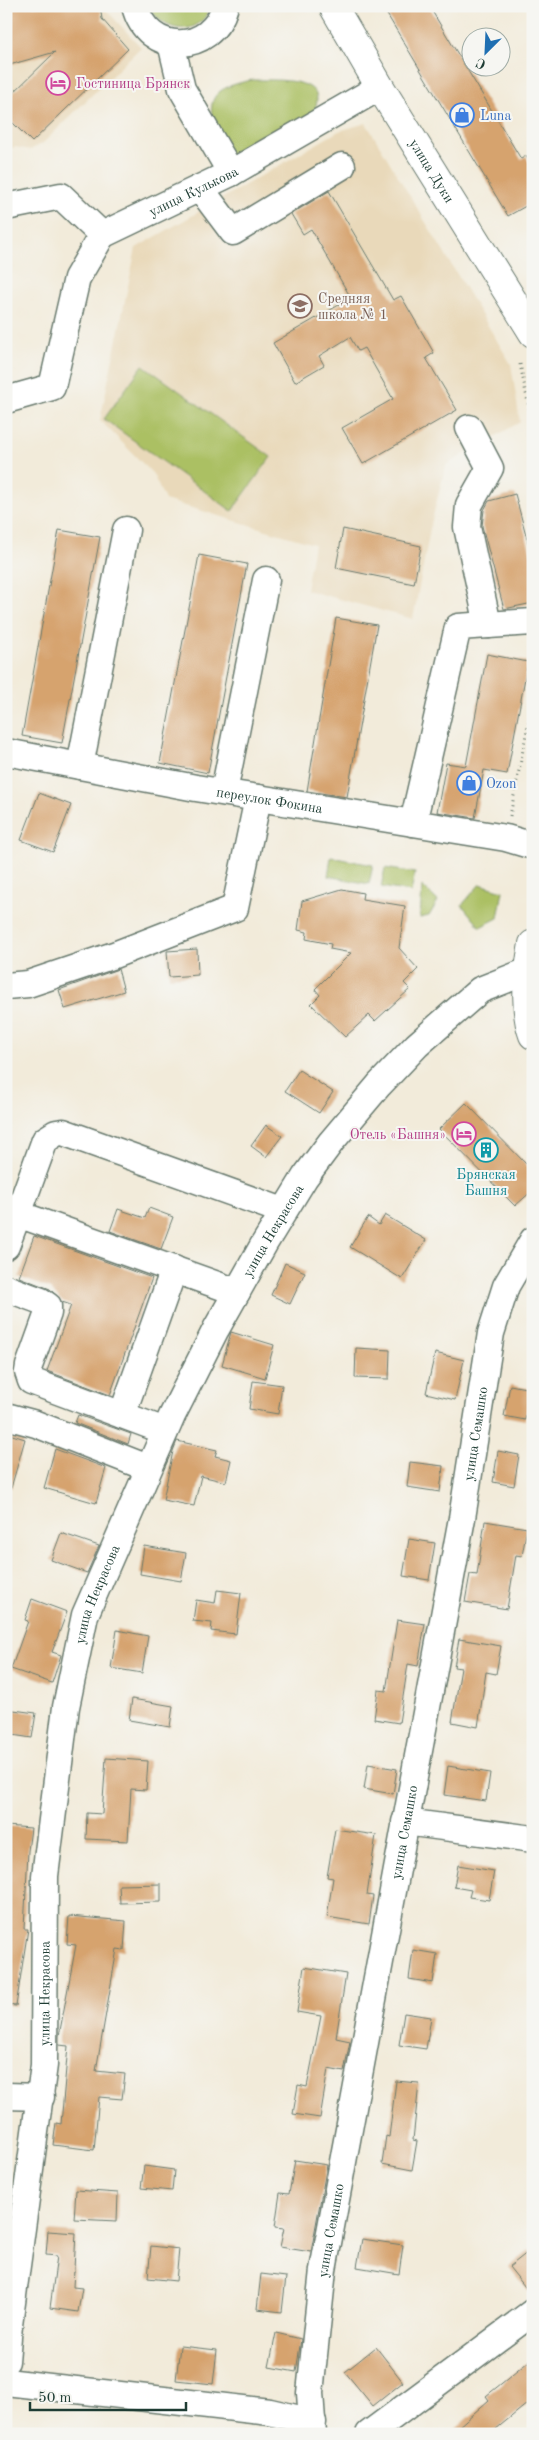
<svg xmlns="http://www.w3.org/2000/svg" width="539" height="2440" font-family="'Old Standard TT',serif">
	<rect width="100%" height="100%" fill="#f6f6f2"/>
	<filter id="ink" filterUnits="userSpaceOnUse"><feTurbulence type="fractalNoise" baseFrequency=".02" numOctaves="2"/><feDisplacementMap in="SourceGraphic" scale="10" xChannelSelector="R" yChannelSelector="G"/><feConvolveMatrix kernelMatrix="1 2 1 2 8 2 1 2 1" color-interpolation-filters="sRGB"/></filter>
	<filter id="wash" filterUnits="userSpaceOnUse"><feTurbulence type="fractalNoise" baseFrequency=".0096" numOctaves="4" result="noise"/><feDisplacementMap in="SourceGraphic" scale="20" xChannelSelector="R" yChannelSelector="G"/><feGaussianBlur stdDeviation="1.12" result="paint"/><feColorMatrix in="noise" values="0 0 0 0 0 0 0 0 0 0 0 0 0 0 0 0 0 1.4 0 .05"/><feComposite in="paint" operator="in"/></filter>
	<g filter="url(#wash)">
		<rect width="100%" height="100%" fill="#f2ebda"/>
		<path fill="#e9d9ba" d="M6,6H109L107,11L141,47L42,144L30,150L16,147L6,149Z
			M366,123L511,364L520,422L446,465L431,524L413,619L306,590L314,544L165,500L153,474L100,420L136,248L339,131Z"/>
		<path fill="#abc064" stroke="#657e4c" d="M149,6H210C202,38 162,34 149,6Z
			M252,80C276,80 336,76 311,116C288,128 253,155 228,153C219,144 217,137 214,125C204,92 224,86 252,80Z
			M143,365L271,457L232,511L104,419Z
			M331,857L373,865L369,884L328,876Z
			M385,868L415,873L411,892L381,887Z
			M480,884L503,891L498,918L480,927L462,905Z
			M422,886L438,901L429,916L420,918Z"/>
		<g id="blocks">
			<path fill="#d6a36e" d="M6,6H100L102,19L128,49L32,142L6,116V100L55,52L6,66Z
				M382,6H429L521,159L526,156L533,169V202L508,216Z
				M329,191L393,300L401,296L434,353L426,358L457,410L363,464L342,428L393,399L364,348L358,351L350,337L319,356L324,365L295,382L273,343L351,298L311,229L303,234L291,214Z
				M515,494L533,561V603L504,609L482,526L484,510L489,501Z
				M343,529L421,546L414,584L336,568Z
				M59,530L100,537L62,743L22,736Z
				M199,555L247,564L208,773L160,763Z
				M336,618L377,625L347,797L307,791Z
				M487,654L528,662L507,774L484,770L475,818L437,812L446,763L466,766Z
				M39,793L71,805L53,852L21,840Z
				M342,889L363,893L362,899L405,906L399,948L418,969L404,983L410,989L375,1021L369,1015L345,1037L311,1004L320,995L315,989L351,953L330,949L331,944L306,939L307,932L298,930L302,901Z
				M197,949L198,975L169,977L167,951Z
				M118,969L124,991L65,1009L59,990Z
				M299,1070L333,1092L319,1113L285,1091Z
				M466,1103L533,1171V1190L515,1206L439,1129Z
				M266,1125L282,1136L266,1157L251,1146Z
				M149,1208L173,1217L161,1249L110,1231L118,1209L145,1218Z
				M385,1215L426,1240L402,1279L350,1247L368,1217L379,1225Z
				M34,1236L152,1278L110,1395L47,1371L71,1305L62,1302L50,1289L19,1277Z
				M285,1263L305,1272L290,1304L271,1295Z
				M231,1332L274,1345L265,1378L222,1365Z
				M356,1348L390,1350L389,1379L355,1378Z
				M435,1353L464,1360L455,1400L426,1393Z
				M253,1381L282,1385L278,1414L249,1409Z
				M510,1385L531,1389L525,1420L504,1416Z
				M78,1415L131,1434L128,1444L75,1423Z
				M6,1433L25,1439L11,1488L6,1487Z
				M177,1441L217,1450L215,1456L231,1460L226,1482L201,1476L194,1506L163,1500L173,1451Z
				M55,1449L106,1468L96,1503L44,1488Z
				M498,1451L519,1455L514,1486L493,1482Z
				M410,1462L443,1466L440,1492L407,1487Z
				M485,1521L527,1528L522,1556L516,1555L507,1609L465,1602L470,1574L477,1575Z
				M61,1533L99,1546L87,1573L51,1560Z
				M409,1539L435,1543L429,1580L403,1576Z
				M144,1546L186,1553L181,1581L140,1574Z
				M217,1590L241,1593L236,1634L211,1631L212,1623L193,1621L196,1600L215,1603Z
				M32,1599L67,1612L52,1652L61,1655L52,1683L11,1669L28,1621L25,1620Z
				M397,1620L425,1624L418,1666L408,1664L399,1723L374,1719L378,1690L386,1691Z
				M117,1630L148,1636L142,1673L111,1668Z
				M459,1639L501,1646L496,1674L486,1672L478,1727L452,1722L461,1668L454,1667Z
				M132,1699L173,1706L170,1727L129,1720Z
				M6,1709L36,1713L32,1738L6,1734Z
				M106,1758L148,1761L146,1790L131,1789L128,1841L86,1839L87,1813L102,1814Z
				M368,1764L397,1769L393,1794L364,1789Z
				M448,1766L490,1773L486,1801L444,1795Z
				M6,1826L31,1828L28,1851L24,1929H28L16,2006L6,2005Z
				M335,1829L376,1835L367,1895L373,1896L369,1924L327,1917L333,1878L327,1877Z
				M458,1865L494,1871L489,1900L469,1897L471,1890L454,1887Z
				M161,1884V1902L120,1903L119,1885Z
				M69,1916L126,1921L124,1950L117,1949L96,2071L125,2074L122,2099L99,2097L94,2150L53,2145L56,2123L61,2124L68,2046L59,2045V2036L76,1945L67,1944Z
				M413,1950L437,1954L433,1983L409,1979Z
				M304,1967L346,1974L336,2038L350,2041L344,2072L328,2069L320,2118L293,2114L298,2085L307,2087L321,2016L297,2012Z
				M404,2013L431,2017L426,2049L399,2045Z
				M396,2081L419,2083L413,2140L417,2141L412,2170L382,2164L386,2136L389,2137Z
				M295,2160L327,2165L311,2252L280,2247L284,2228L275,2227L280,2193L289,2194Z
				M144,2166L174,2170L172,2191L141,2188Z
				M76,2190L118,2193L117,2221L74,2219Z
				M48,2231L76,2233L73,2287L82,2288L78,2312L50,2308L57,2256L46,2255Z
				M362,2239L403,2245L399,2274L357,2267Z
				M151,2246L179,2249L176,2281L148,2278Z
				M533,2248V2297L509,2267Z
				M261,2274L286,2277L282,2312L257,2309Z
				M276,2333L301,2339L296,2372L269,2367Z
				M180,2346L217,2350L213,2384L176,2380Z
				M376,2347L403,2382L373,2406L345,2372Z
				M533,2358V2399L490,2434H450L489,2400L486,2396Z"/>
		</g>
	</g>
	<g filter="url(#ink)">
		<use href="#blocks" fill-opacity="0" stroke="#697a6e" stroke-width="1"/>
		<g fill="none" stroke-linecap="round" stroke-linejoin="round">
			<g stroke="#697a6e" stroke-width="29">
				<g id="minor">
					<path d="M135,6C147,56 212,55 225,6"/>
					<path d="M171,43L182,89L231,173"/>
					<path d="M200,188L233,232L342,166"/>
					<path id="s1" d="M6,207L61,196L102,235L231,173L380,87"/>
					<path d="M6,400L52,387L77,278L102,235"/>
					<path d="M469,428L490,468L469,505L467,527L488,625"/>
					<path id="s2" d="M6,752L196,788L506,838L533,846"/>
					<path d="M80,766L126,530"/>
					<path d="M224,792L266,580"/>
					<path d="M413,823L458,627L533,622"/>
					<path d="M6,986L28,984L114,955L235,908L258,798"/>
					<path d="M6,1209L18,1214L45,1140L56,1133L63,1132L283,1211"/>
					<path d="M6,1246L18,1214L237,1292"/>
					<path d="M6,1288L41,1301L48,1306V1313L29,1366L28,1372L31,1381L165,1431"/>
					<path d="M122,1415L174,1269"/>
					<path d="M6,1416L36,1424L148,1468"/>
					<path d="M405,1822L533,1839"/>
					<path d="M6,2096L41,2097"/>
					<path id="s3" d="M6,2361L9,2325L44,2065L45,1876L66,1707L85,1615L172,1416L216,1329L264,1244L305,1177L331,1142L379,1085L417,1045L480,990L528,971"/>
					<path d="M6,2382L270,2412L313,2422"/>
					<path id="s4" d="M313,2434L310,2393L323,2270L462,1518L491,1333L506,1286L533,1240"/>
					<path d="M369,2434L533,2312"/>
				</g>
			</g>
			<g stroke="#697a6e" stroke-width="30">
				<g id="major">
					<path id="s5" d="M333,6L380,87L533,333"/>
					<path d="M533,944C528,972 523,1008 533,1035"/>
				</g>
			</g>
			<path stroke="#697a6e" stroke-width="3" stroke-dasharray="1 4" stroke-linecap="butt" d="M520,364L533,427
				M510,816L533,699"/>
			<use href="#minor" stroke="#fff" stroke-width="26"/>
			<use href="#major" stroke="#fff" stroke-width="28"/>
		</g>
	</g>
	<defs>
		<g id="hotel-ring" transform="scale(1.25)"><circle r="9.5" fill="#f6f6f2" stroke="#d1479c" stroke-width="1.5"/><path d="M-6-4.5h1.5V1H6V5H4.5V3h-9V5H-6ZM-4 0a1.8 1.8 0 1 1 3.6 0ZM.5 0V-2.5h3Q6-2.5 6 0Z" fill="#d1479c"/></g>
		<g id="shop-ring" transform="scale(1.25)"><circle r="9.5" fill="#f6f6f2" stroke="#3f7fe0" stroke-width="1.5"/><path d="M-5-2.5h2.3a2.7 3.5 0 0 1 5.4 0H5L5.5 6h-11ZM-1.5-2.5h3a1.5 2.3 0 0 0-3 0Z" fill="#3f7fe0"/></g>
		<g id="school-ring" transform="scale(1.25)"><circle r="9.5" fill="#f6f6f2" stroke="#8d6e63" stroke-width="1.5"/><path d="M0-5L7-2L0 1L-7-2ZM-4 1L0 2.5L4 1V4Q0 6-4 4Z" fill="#8d6e63"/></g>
		<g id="building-ring" transform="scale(1.25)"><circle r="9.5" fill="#f6f6f2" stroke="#0f9aa8" stroke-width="1.5"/><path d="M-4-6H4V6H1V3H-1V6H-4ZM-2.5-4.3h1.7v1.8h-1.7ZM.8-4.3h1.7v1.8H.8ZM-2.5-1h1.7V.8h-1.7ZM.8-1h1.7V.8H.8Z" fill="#0f9aa8"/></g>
	</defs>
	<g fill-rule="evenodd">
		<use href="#hotel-ring" x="58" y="83"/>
		<use href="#shop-ring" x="462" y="115"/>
		<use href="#school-ring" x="300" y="306"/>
		<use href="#shop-ring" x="469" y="783"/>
		<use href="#hotel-ring" x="464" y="1134"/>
		<use href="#building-ring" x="486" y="1150"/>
	</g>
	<g text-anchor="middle" stroke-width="4" stroke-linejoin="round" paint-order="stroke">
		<g font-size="14" fill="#b23c85" stroke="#f6f6f2" text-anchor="start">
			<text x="76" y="88">Гостиница Брянск</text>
			<text x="446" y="1139" text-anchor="end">Отель «Башня»</text>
		</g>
		<g font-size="14" fill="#366cbe" stroke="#f6f6f2" text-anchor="start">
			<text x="480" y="120">Luna</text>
			<text x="486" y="788">Ozon</text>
		</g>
		<g font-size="14" fill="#1f3d34" stroke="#f6f6f2">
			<text dy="5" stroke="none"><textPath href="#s5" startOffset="192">улица Дуки</textPath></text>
			<text dy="5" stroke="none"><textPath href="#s1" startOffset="214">улица Кулькова</textPath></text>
			<text dy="5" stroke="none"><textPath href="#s2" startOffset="268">переулок Фокина</textPath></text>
			<text dy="5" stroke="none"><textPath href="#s3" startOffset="1180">улица Некрасова</textPath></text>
			<text dy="5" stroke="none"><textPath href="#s4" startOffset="1015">улица Семашко</textPath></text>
			<text dy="5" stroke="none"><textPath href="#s3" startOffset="775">улица Некрасова</textPath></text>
			<text dy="5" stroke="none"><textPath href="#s4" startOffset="610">улица Семашко</textPath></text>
			<text dy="5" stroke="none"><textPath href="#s3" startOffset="370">улица Некрасова</textPath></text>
			<text dy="5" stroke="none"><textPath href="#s4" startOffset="205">улица Семашко</textPath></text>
		</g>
		<g font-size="14" fill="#785e54" stroke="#f6f6f2" text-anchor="start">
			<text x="318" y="303">Средняя<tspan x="318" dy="16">школа № 1</tspan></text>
		</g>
		<g font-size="14" fill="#0d838f" stroke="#f6f6f2">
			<text x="486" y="1179">Брянская<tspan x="486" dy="16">Башня</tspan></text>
		</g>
	</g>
	<rect width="539" height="2440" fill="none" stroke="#f6f6f2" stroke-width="25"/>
	<g transform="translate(486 52) rotate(204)"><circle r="24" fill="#f6f6f2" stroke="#a0aca6"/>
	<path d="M0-4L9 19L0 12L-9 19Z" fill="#1f6fb2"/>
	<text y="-8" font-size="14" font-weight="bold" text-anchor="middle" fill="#1f3d34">С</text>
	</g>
	<path d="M30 2402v8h156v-8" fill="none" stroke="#1f3d34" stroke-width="2.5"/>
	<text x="38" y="2402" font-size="15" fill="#1f3d34" stroke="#f6f6f2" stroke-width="4" paint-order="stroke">50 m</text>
</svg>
